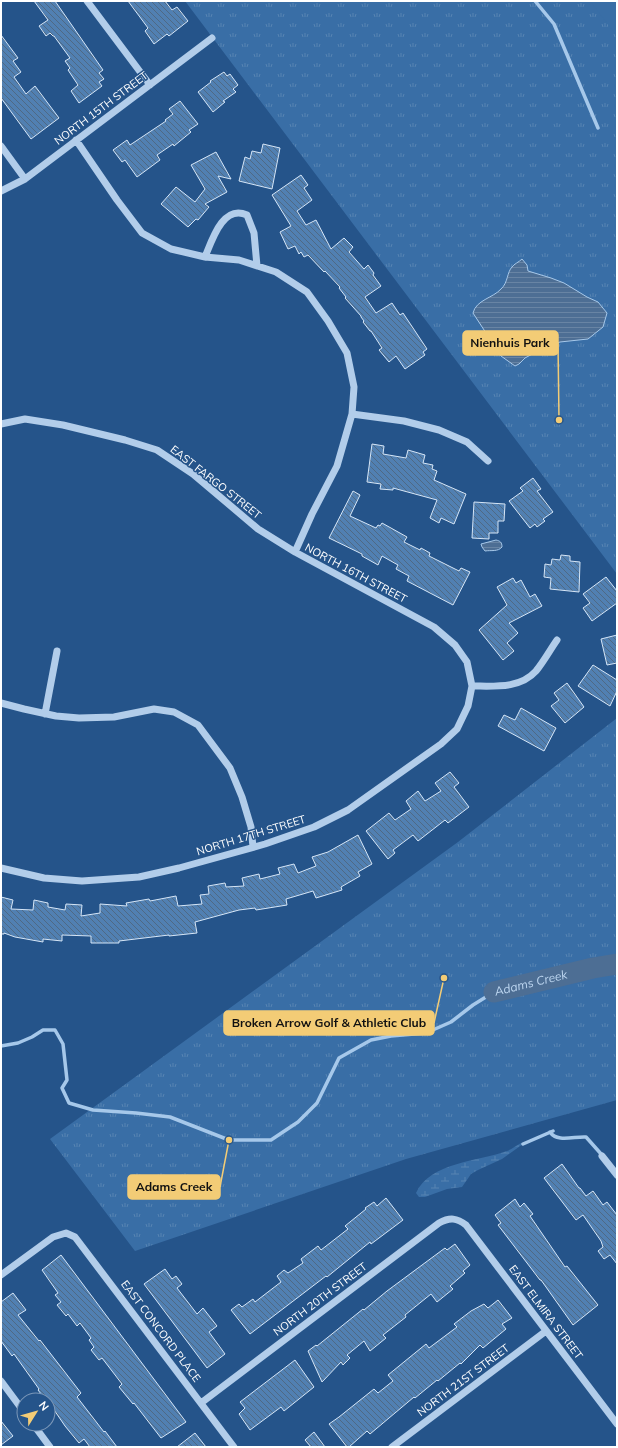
<svg xmlns="http://www.w3.org/2000/svg" width="618" height="1448" font-family="Mulish,sans-serif">
	<defs>
		<pattern id="grass-tufts" width="24" height="20" patternUnits="userSpaceOnUse"><rect width="24" height="20" fill="#396ea6"/><path d="M3 7l-1-3M5 7V3M7 7l1-3M15 17l-1-3M17 17v-4M19 17l1-3" fill="none" stroke="#5784b3"/></pattern>
		<pattern id="wetland-marsh" width="20" height="14" patternUnits="userSpaceOnUse"><rect width="20" height="14" fill="#396ea6"/><path d="M1 5h8M5 5V1M11 12h8M15 12V8" fill="none" stroke="#5784b3"/></pattern>
		<pattern id="water-rules" width="6" height="5" patternUnits="userSpaceOnUse"><rect width="6" height="5" fill="#4d6e94"/><path d="M0 2.5h6" fill="none" stroke="#6884a4"/></pattern>
		<pattern id="building-back-hatch" width="6" height="6" patternUnits="userSpaceOnUse"><rect width="6" height="6" fill="#5180b2"/><path d="M-1 5l2 2M0 0l6 6M5-1l2 2" fill="none" stroke="#4f6984"/></pattern>
	</defs>
	<rect width="100%" height="100%" fill="#25548a"/>
	<path fill="url(#grass-tufts)" d="M185,1H617V574Z
		M617,718V1100L406,1159L135,1251L50,1139L458,842Z"/>
	<path fill="url(#wetland-marsh)" d="M521,1143L523,1144L502,1159L478,1170L471,1174L462,1187L447,1189L425,1197H419L416,1193C430,1162 480,1161 507,1151C512,1149 516,1146 521,1143Z"/>
	<path fill="#396ea6" d="M590,1H617V36Z"/>
	<path fill="url(#water-rules)" stroke="#a6c8ea" d="M522,259L527,265L528,271L551,278L564,283L587,297L598,302L607,313L603,327L588,339L560,342L547,346L525,358L519,364L515,366L501,356L473,313C476,300 493,298 501,289C508,283 507,272 512,267C514,264 519,262 522,259Z
		M496,540C500,541 502,542 502,547C498,552 491,550 485,551L482,547L481,544Z"/>
	<g fill="none" stroke-linecap="round" stroke-linejoin="round">
		<path stroke="#a6c8ea" stroke-width="3.5" d="M535,1L554,24L598,128
			M1,1046L18,1043L32,1037L43,1030H55L63,1044L67,1080L62,1088L69,1103L93,1110L136,1113L170,1117L229,1140H271L298,1122L317,1103L339,1058L371,1040L391,1036L426,1033L451,1022L473,1005L494,992
			M550,1132C557,1143 575,1136 586,1137L602,1155
			M523,1144L553,1131"/>
		<path stroke="#4d6e94" stroke-width="21" id="s1" d="M494,992L593,968L617,964"/>
	</g>
	<path fill="url(#building-back-hatch)" stroke="#d6e6f7" d="M34,1H55L103,70L99,73L104,79L99,82L102,86L79,103L71,91L78,85L68,70L70,68L65,61L70,58L54,36H53L50,33L46,36L39,26L48,20Z
		M128,1H165L172,10L177,7L188,21L169,36L167,34L154,44L145,31L148,28Z
		M1,35L18,58L13,61L21,72L14,77L26,94L35,86L59,118L31,139L1,98Z
		M224,72L227,76L230,74L238,85L233,89L236,92L223,101L225,102L213,112L198,92L211,82L210,81Z
		M180,101L198,124L189,130L191,132L174,146L173,144L157,155L160,160L137,177L125,160L122,162L113,150L127,140L130,145L166,121L165,120L173,114L169,109Z
		M263,144L280,148L272,189L239,181L245,157L250,159L252,151L261,153Z
		M216,152L231,179L218,176L227,192L205,204L209,207L198,220L196,219L188,227L161,204L176,187L195,202L205,189L191,165Z
		M301,175L308,185L304,188L312,200L297,211L306,225L316,220L331,249L344,238L353,247L349,252L364,269L368,265L374,273L373,275L381,286L365,297L376,313L392,303L400,315L403,313L427,349L423,352L425,355L405,369L396,356L389,362L379,350L382,348L371,331H370L363,322L364,321L361,317V316L345,298L346,297L339,288L340,287L325,271L324,272L308,255L304,257L301,252L299,254L295,246L288,249L280,232L291,226L272,195Z
		M372,444L384,446L383,454L406,458L408,450L425,455L423,463L433,465L432,469L437,471L434,480L466,494L454,524L441,518L439,523L430,518L437,500L393,488V490L380,489L381,484L367,482Z
		M533,478L541,489L537,491L553,512L543,519L545,521L537,527L535,524L530,528L509,501L523,491L520,488Z
		M353,491L360,495L350,516L376,528L378,525L380,526L382,523L407,537L404,542L420,550L421,548L430,553L429,556L459,571L461,568L470,572L453,605L407,581L409,576L396,569L398,565L382,556L378,565L362,556V554L329,538Z
		M474,502L505,504L504,521H498V533H489V539L472,538Z
		M561,555L570,556V561L580,562L579,592L550,589L551,578L544,577L545,564L551,565L552,559L560,560Z
		M606,577L617,591V603L592,621L583,608L590,603L583,594Z
		M513,578L516,583L521,580L530,597L535,594L542,606L509,623L518,633L507,643L514,651L503,660L479,630L507,605L497,587Z
		M617,635V663L607,665L601,639Z
		M593,665L617,680V691L610,706L578,686Z
		M567,683L584,707L565,723L551,706L559,700L554,693Z
		M521,708L556,728L544,751L498,726L504,715L515,720Z
		M450,772L459,783L454,787L469,807L448,823L445,820L418,841L413,835L393,850L395,853L388,859L366,831L389,813L395,820L411,809L406,801L418,791L425,801L441,791L435,783Z
		M358,835L372,864L358,872L360,876L341,887L342,890L316,898L313,891L286,899L287,905L256,910L255,908L239,910L195,922L197,933L169,936V935L119,941V943H91V936L62,935V941L43,939V942L15,937L4,933V934H1V897L13,900L11,909L33,910L34,900L48,903V907L65,910L66,904L82,905L81,916L100,913V904L127,906L126,903L149,899L150,901L176,896L178,906L202,904L200,895L209,894L208,886L225,883L226,887L244,886L242,878L259,874L260,879L280,874L278,868L294,864L298,873L316,866L312,857L328,852Z
		M562,1164L579,1188H580L586,1196L593,1191L603,1205L607,1202L617,1215V1264L610,1255L604,1259L598,1251L603,1247L601,1241L583,1215L576,1220L544,1178Z
		M386,1198L403,1220L371,1244L370,1242L327,1277L326,1276L250,1334L231,1310L239,1304L242,1307L253,1299L255,1302L281,1282L277,1276L284,1270L288,1273L303,1263L301,1259L318,1246L321,1250L348,1229L345,1226L366,1209L365,1208L374,1202L377,1206Z
		M515,1199L520,1207L524,1203L533,1214L530,1216L565,1267L567,1266L598,1305L573,1325L541,1280H540L498,1225L501,1223L495,1215Z
		M455,1244L470,1265L463,1271L465,1273L450,1286L453,1289L437,1302L431,1294L405,1315L406,1317L383,1335L386,1338L370,1351L364,1341L347,1355L350,1358L343,1365L341,1362L322,1382L308,1351L316,1345L317,1346L363,1309L364,1310L387,1291L445,1248L447,1250Z
		M61,1255L186,1422L161,1438L134,1403L133,1404L119,1387L122,1384L102,1358L99,1360L91,1350L94,1347L89,1340L91,1338L80,1323L77,1326L68,1314L66,1316L57,1305L61,1302L55,1295L58,1293L42,1270Z
		M165,1269L172,1279L176,1276L182,1284L177,1288L197,1314L203,1308L217,1326L209,1332L225,1354L207,1368L144,1284Z
		M13,1293L26,1310L18,1315L39,1341L40,1340L81,1393L77,1397L104,1432L105,1431L117,1447H90L84,1439L79,1443L65,1426L46,1398L45,1399L38,1390L39,1389L14,1354L12,1356L1,1341V1302Z
		M498,1300L512,1318L502,1324L506,1329L483,1348L480,1345L461,1364L460,1363L438,1381L437,1380L415,1398L414,1397L370,1434L367,1431L349,1447H347L329,1424L339,1417L374,1389L378,1393L393,1381L388,1375L426,1344L429,1348L457,1327L454,1324L471,1311L484,1304L488,1308Z
		M295,1360L314,1387L284,1411L281,1407L250,1430L239,1414L245,1408L240,1402Z
		M1,1421L13,1436L1,1445Z
		M314,1432L325,1447H311L305,1440Z
		M195,1433L206,1447H177Z"/>
	<g fill="none" stroke-linecap="round" stroke-linejoin="round">
		<path stroke="#b2cdea" stroke-width="7" d="M87,1L150,85
			M76,140L117,200L142,233L171,249L205,257L239,260L276,272L307,292L328,321L347,353L354,387L352,414L404,421L439,430L467,442L488,461
			M1,146L25,179
			M1,191L25,179L212,38
			M205,257C212,240 223,204 247,215L254,233L257,266
			M1,424L25,419L63,425L125,440L157,450L193,474L258,529L295,552L434,627L455,645L467,662L472,686L468,706L457,729L441,744L348,810L314,827L265,844L179,868L139,877L82,881L44,878L1,868
			M295,552L312,514L337,466L352,414
			M472,686C494,686 520,689 536,671C544,661 550,650 557,640
			M1,703L24,709L56,716L79,718L114,717L154,709L174,712L198,725L230,768L242,797L251,827L253,847
			M45,714L57,651
			M602,1156L617,1175
			M1,1275L53,1237L66,1233L75,1237L234,1447
			M1,1381L24,1412
			M201,1403L439,1223C450,1217 457,1218 466,1225L617,1424
			M33,1424L50,1447
			M392,1447L546,1331"/>
	</g>
	<g text-anchor="middle" stroke-width="3" stroke-linejoin="round" paint-order="stroke">
		<g font-size="11" fill="#fff" stroke="#25548a">
			<text transform="translate(101 108) rotate(-37)" y="4">NORTH 15TH STREET</text>
			<text transform="translate(216 482) rotate(38)" y="4">EAST FARGO STREET</text>
			<text transform="translate(356 573) rotate(28)" y="4">NORTH 16TH STREET</text>
			<text transform="translate(251 835) rotate(-17)" y="4">NORTH 17TH STREET</text>
			<text transform="translate(320 1299) rotate(-37)" y="4">NORTH 20TH STREET</text>
			<text transform="translate(546 1312) rotate(53)" y="4">EAST ELMIRA STREET</text>
			<text transform="translate(161 1331) rotate(53)" y="4">EAST CONCORD PLACE</text>
			<text transform="translate(463 1380) rotate(-37)" y="4">NORTH 21ST STREET</text>
		</g>
		<g font-size="12" font-style="italic" fill="#bed7f1" stroke="#25548a">
			<text dy="4" stroke="none"><textPath href="#s1" startOffset="38">Adams Creek</textPath></text>
		</g>
	</g>
	<path fill="none" stroke="#f3cc76" stroke-width="1.5" d="M559 420L558 343M444 978L434 1023M229 1140L220 1187"/>
	<g fill="#f3cc76" stroke="#25548a" stroke-width="1.5">
		<circle cx="559" cy="420" r="4"/>
		<circle cx="444" cy="978" r="4"/>
		<circle cx="229" cy="1140" r="4"/>
	</g>
	<g fill="#f3cc76" stroke="#f3cc76" stroke-width="1.5">
		<rect x="463" y="331" width="95" height="24" rx="4"/>
		<rect x="224" y="1011" width="210" height="24" rx="4"/>
		<rect x="128" y="1175" width="92" height="24" rx="4"/>
	</g>
	<g font-size="12" text-anchor="middle" font-weight="bold" fill="#111">
		<text x="510" y="347">Nienhuis Park</text>
		<text x="329" y="1027">Broken Arrow Golf &amp; Athletic Club</text>
		<text x="174" y="1191">Adams Creek</text>
	</g>
	<rect width="618" height="1448" fill="none" stroke="#ffffff" stroke-width="4"/>
	<g transform="translate(36 1412) rotate(53)"><circle r="19" fill="#25548a" stroke="#7c98b9"/>
	<path d="M0-3L7 15L0 10L-7 15Z" fill="#f3cc76"/>
	<text y="-6" font-size="11" font-weight="bold" text-anchor="middle" fill="#ffffff">N</text>
	</g>
</svg>
